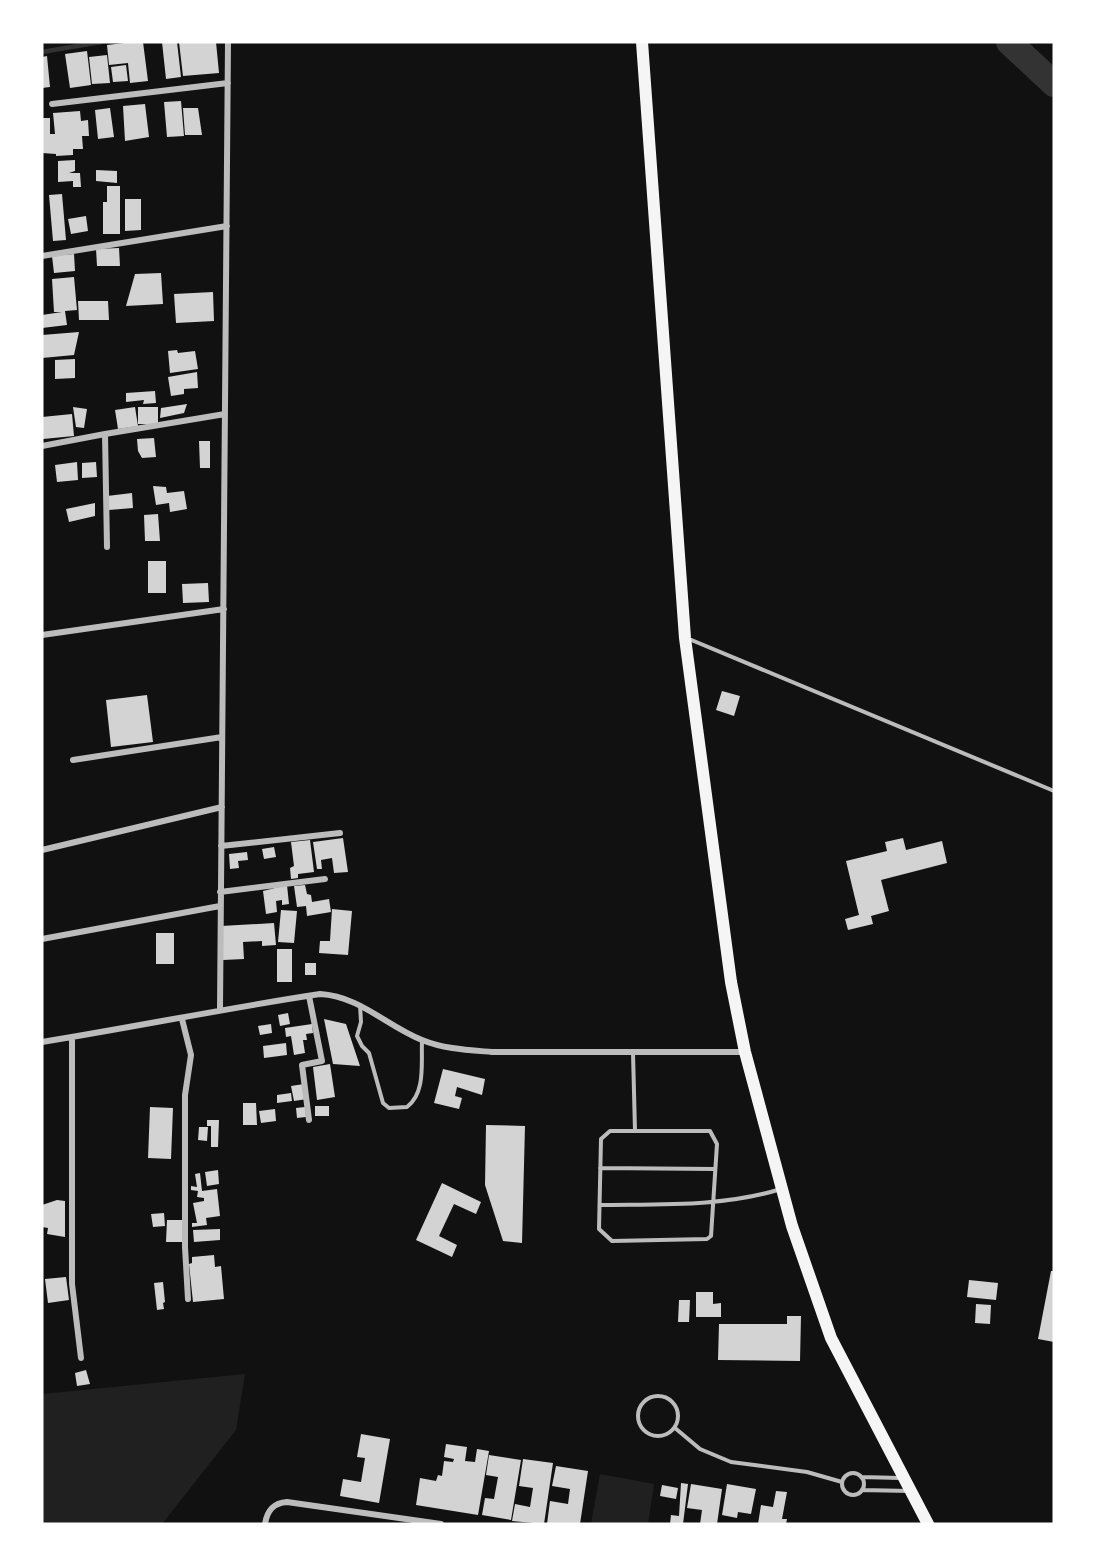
<svg xmlns="http://www.w3.org/2000/svg" width="1096" height="1566" font-family="'Sofia Sans Condensed',sans-serif">
	<rect width="100%" height="100%" fill="#111"/>
	<path fill="#202020" d="M245,1374L236,1430L162,1524H42V1394Z
		M600,1474L654,1484L648,1524H591Z"/>
	<g fill="none" stroke-linecap="round" stroke-linejoin="round">
		<path stroke="#333" stroke-width="4.5" d="M42,52L101,42"/>
		<path stroke="#333" stroke-width="26" d="M1009,42L1054,84"/>
	</g>
	<path fill="#d3d3d3" d="M132,42H143L148,81L130,83L128,63L109,65L107,45Z
		M162,42H177L181,77L166,79Z
		M179,42H216L219,73L183,76Z
		M87,51L91,85L70,88L65,54Z
		M107,55L110,83L92,84L89,57Z
		M47,56L50,87L42,88V57Z
		M126,65L128,81L113,82L111,67Z
		M181,101L184,136L167,137L164,102Z
		M145,104L149,137L125,141L123,106Z
		M110,108L114,137L98,139L95,110Z
		M183,108H198L202,135H185Z
		M80,111L81,121L88,120L89,136H82L83,149H73V155L56,156V154L42,153V118H50V134H55L53,113Z
		M75,160V171L69,173H80L81,187H73V181L58,182V161Z
		M96,170L117,171V183L96,181Z
		M107,186H120V234H103V202H107Z
		M62,194L66,240L53,241L49,195Z
		M125,199H141V230L125,231Z
		M86,216L88,231L71,234L68,219Z
		M119,248L120,266H97L96,249Z
		M74,254L75,271L54,273L52,256Z
		M161,273L163,304L126,306L135,274Z
		M74,277L77,310L65,311L67,325L42,328V315L62,312H54L52,279Z
		M213,292L214,321L176,323L174,294Z
		M78,301H108L109,320H79Z
		M79,332L74,355L42,358V335Z
		M177,350L178,353L195,351L198,369L170,373L168,351Z
		M75,359V378L55,379V360Z
		M197,372L198,388L184,389V394L171,396L168,377Z
		M155,391L156,403L143,404L144,400L126,402V393Z
		M187,404L184,413L160,418L161,408Z
		M73,407L87,409L84,428L76,427Z
		M135,407L138,426L118,429L115,410Z
		M138,407H158V424H138Z
		M72,414L74,436L43,439L42,417Z
		M154,438L156,457L142,458L138,451L137,439Z
		M199,441H210V468H200Z
		M77,462L78,480L57,482L55,465Z
		M96,462L97,477L82,478V463Z
		M153,486L166,487L167,493L184,491L187,509L170,512L169,503L156,505Z
		M132,493L133,508L109,510L107,496Z
		M95,503V516L69,522L66,509Z
		M158,514L160,541H145L144,515Z
		M148,561H166V593H148Z
		M208,583L209,602L183,603L182,584Z
		M722,691L740,696L734,716L716,710Z
		M147,695L153,742L111,747L106,700Z
		M343,838L348,872L334,873L332,858L321,860L322,869H317L313,842Z
		M903,838L906,850L942,841L947,863L881,880L889,911L871,916L873,924L848,930L845,919L859,915L846,861L887,851L885,842Z
		M310,840L314,872L298,874V878L291,879L290,868L294,866L291,842Z
		M274,847L276,857L264,859L262,849Z
		M247,852L248,860L238,861L239,868L230,869L229,854Z
		M287,885L289,904L282,905V900L276,901L277,912L266,914L263,891Z
		M305,885L307,894L311,895L312,902L329,899L331,912L307,916L306,906L297,907L294,886Z
		M332,909L352,911L348,955L319,953L320,941H330Z
		M281,910L297,911L294,943L278,942Z
		M274,923L276,945L262,946V941L243,942L244,959L223,960L221,926Z
		M156,933H174V964H156Z
		M277,949H292V982H277Z
		M305,963H316V975H305Z
		M288,1013L290,1024L280,1026L278,1015Z
		M324,1019L346,1024L360,1066L333,1064Z
		M271,1024L272,1033L260,1035L258,1026Z
		M312,1024L313,1033L306,1034L307,1040H303L305,1053L294,1055L291,1036L286,1037L285,1028Z
		M286,1043L287,1055L264,1058L263,1046Z
		M330,1064L335,1097L317,1100L313,1067Z
		M443,1069L485,1079L482,1095L457,1087L455,1096L462,1098L459,1109L434,1103Z
		M304,1084L307,1099L294,1101L291,1086Z
		M291,1093L292,1101L277,1103V1095Z
		M243,1103H256L257,1125H243Z
		M315,1106H329V1116H315Z
		M150,1107L173,1108L171,1159L148,1158Z
		M305,1107L306,1117L297,1118L296,1108Z
		M275,1109L276,1121L261,1123L259,1111Z
		M207,1120H219L218,1147H211V1126H207Z
		M486,1125L525,1126L522,1243L503,1241L485,1185Z
		M199,1127H208L207,1141L198,1140Z
		M218,1170L219,1184L207,1186L205,1172Z
		M200,1173L202,1191L217,1189L220,1216L206,1218L207,1225L192,1227V1223H197L193,1203L204,1201V1198L197,1197L198,1191L191,1190V1186L197,1187L195,1174Z
		M442,1183L481,1202L476,1214L454,1204L439,1236L457,1245L452,1257L416,1240Z
		M57,1200L65,1201V1237L47,1234L48,1228L42,1227V1205Z
		M164,1213L165,1226L153,1227L151,1214Z
		M167,1220H182V1242H166Z
		M220,1229V1240L194,1242L193,1230Z
		M214,1255L215,1267L221,1266L224,1299L193,1302L189,1264L192,1263V1257Z
		M1051,1271H1054V1342L1038,1339Z
		M66,1277L69,1300L48,1303L45,1279Z
		M969,1280L998,1283L996,1300L967,1297Z
		M163,1282L165,1302L163,1303L164,1309L157,1310L154,1283Z
		M696,1292H713V1304L721,1303V1317H696Z
		M679,1300H690L689,1322H678Z
		M976,1304L991,1305L990,1324L975,1323Z
		M787,1316H801L800,1361L718,1360L719,1324H787Z
		M86,1370L90,1384L77,1386L75,1373Z
		M361,1434L390,1439L379,1503L340,1496L343,1479L361,1482L365,1458L357,1457Z
		M446,1444L467,1447L465,1461L475,1462L477,1449L489,1451L478,1515L416,1505L420,1478L436,1481L438,1475L442,1476L444,1461L453,1462L454,1459L444,1457Z
		M489,1455L521,1460L511,1520L482,1515L485,1498L494,1499L498,1477L486,1475Z
		M523,1459L553,1463L544,1524L512,1521L515,1504L530,1507L533,1488L519,1486Z
		M556,1466L588,1471L580,1524H547L550,1501L568,1504L570,1489L552,1486Z
		M681,1483L688,1484L683,1524H670L671,1515L679,1516Z
		M691,1484L722,1489L717,1524H700L702,1510L687,1508Z
		M727,1484L756,1489L751,1514L738,1512L737,1518L722,1515Z
		M662,1485L678,1488L676,1499L660,1496Z
		M776,1491L787,1492L782,1519H787L786,1524H758L761,1505L773,1507Z"/>
	<g fill="none" stroke-linecap="round" stroke-linejoin="round">
		<path stroke="#bcbcbc" stroke-width="4" d="M689,639L1054,791
			M360,1005L361,1022L357,1036L362,1046L369,1053L383,1103L389,1108L407,1107C426,1093 421,1062 422,1041
			M633,1053L635,1131
			M610,1131H710L717,1144L711,1236L707,1239L612,1241L599,1229L601,1139Z
			M600,1168L715,1169
			M600,1205C660,1204 723,1207 781,1189
			M638 1416a20 20 0 1 1 40 0a20 20 0 1 1-40 0Z
			M675,1428L700,1449L731,1462L807,1472L842,1482
			M842 1484a11 11 0 1 1 22 0a11 11 0 1 1-22 0Z
			M861,1477L900,1478
			M862,1490L909,1491"/>
		<path stroke="#bcbcbc" stroke-width="6" d="M52,104L228,83
			M42,256L227,226
			M105,434L107,547
			M42,446L105,434L225,414
			M42,635L224,609
			M73,760L222,737
			M221,846L340,833
			M42,850L222,807
			M220,892L325,879
			M42,939L220,906
			M309,996L322,1061L302,1065L309,1120
			M220,1009L228,42
			M182,1019L191,1055L185,1095V1247L188,1299
			M72,1037V1284L81,1358
			M42,1042C135,1027 227,1008 320,994C359,996 387,1026 422,1040C444,1049 468,1050 492,1052H745
			M265,1524C267,1511 273,1503 287,1502L441,1524"/>
		<path stroke="#f5f5f5" stroke-width="12" d="M642,42L685,638L731,982L745,1052L792,1226L831,1338L928,1524"/>
	</g>
	<rect width="1096" height="1566" fill="none" stroke="#ffffff" stroke-width="87"/>
</svg>
